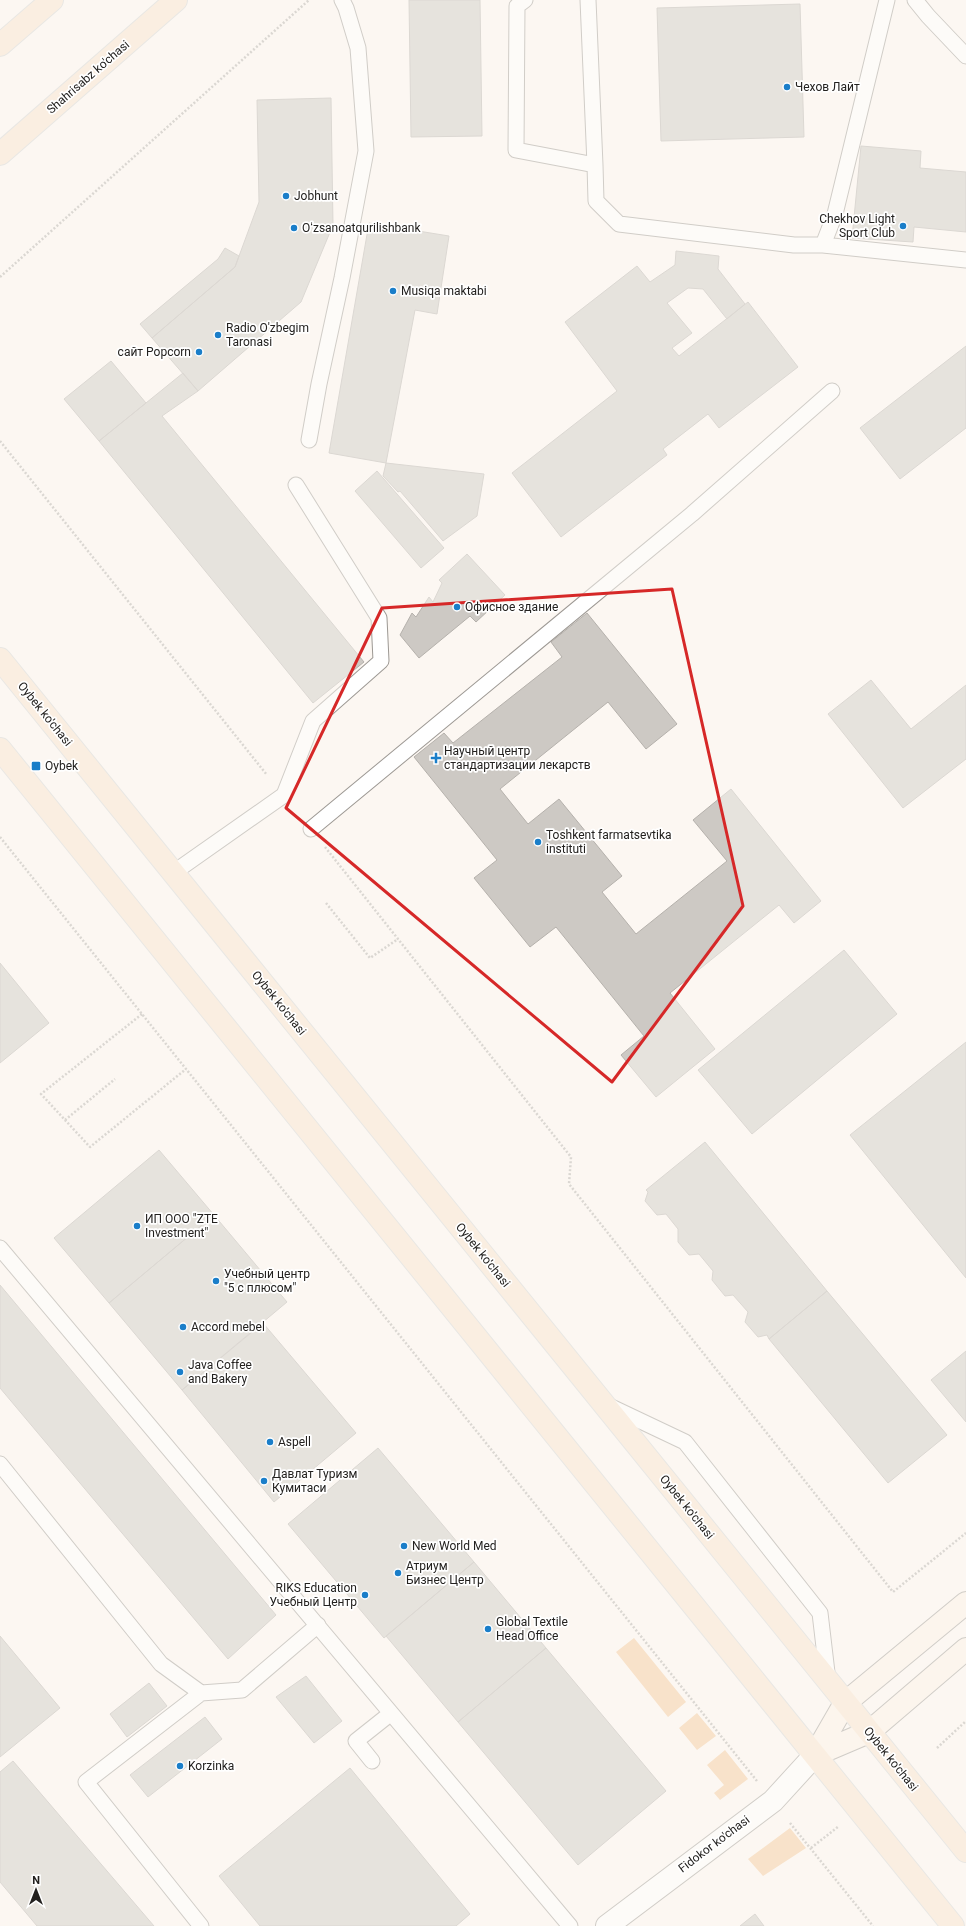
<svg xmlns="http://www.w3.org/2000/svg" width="966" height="1926" font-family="Roboto,sans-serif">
	<rect width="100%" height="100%" fill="#fcf7f2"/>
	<path fill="#f3c799" d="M634,1638L686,1702L668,1717L616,1652Z
		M697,1713L716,1736L697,1750L679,1728Z
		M725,1750L748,1779L720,1800L714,1793L724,1785L707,1765Z
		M790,1828L806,1848L763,1876L748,1859Z"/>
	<path fill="#cdc9c4" stroke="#b5b1ac" d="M409,0H480L482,136L411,137Z
		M800,4L804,137L661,141L657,8Z
		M331,98L333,225L301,302L198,391L152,338L235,267L259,202L257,100Z
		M861,146L921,151L920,168L966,172V232L914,227L913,242L852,238Z
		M369,223L449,236L437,314L415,310L386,463L329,453Z
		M225,248L239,256L235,267L152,338L140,324L218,259Z
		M676,251L719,256L718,269L745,304L727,319L703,289L688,288L667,303L692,333L672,348L679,356L748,302L798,367L719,428L708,414L663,449L667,455L561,537L512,473L617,391L565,322L637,266L650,282L675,265Z
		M966,346V428L900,479L860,428Z
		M111,361L146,403L99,441L64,399Z
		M183,373L198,391L162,416L364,662L313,703L99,441Z
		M386,463L484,474L477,516L443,541L400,491L398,492L383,476Z
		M377,471L444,548L421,568L355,491Z
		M467,554L505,595L476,622L470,616L419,658L400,635L412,613L416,617L429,597L433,602L442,583L439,580Z
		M587,613L677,724L646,749L608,702L500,789L528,824L559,799L622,876L602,892L636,934L727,861L693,820L731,789L821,901L794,923L779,905L670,993L715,1049L656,1097L621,1055L644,1036L556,927L530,947L474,878L497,860L414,757L444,733L453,743L562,657L551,642Z
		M871,680L911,729L966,685V759L903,808L828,714Z
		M844,950L897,1014L752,1134L698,1070Z
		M0,963L49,1023L0,1063Z
		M966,1042V1278L850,1135Z
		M705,1142L827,1291L769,1339L767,1335L758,1337L745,1322L748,1312L733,1295L725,1296L712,1280L713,1271L699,1254L689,1255L678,1242V1229L666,1214L657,1215L645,1201L648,1192L646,1190Z
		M159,1150L214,1215L109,1303L54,1238Z
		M214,1215L287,1302L182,1390L109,1303Z
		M0,1285L276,1615L228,1659L0,1388Z
		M827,1291L947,1435L888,1483L769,1339Z
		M263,1323L356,1433L274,1502L182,1390Z
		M966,1351V1422L931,1380Z
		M378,1448L474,1562L384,1638L288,1524Z
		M474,1562L546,1648L458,1722L386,1636Z
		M0,1636L60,1708L0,1757Z
		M546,1648L666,1791L578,1865L458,1722Z
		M306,1676L342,1721L314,1743L276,1697Z
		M149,1683L167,1706L127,1737L110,1714Z
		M205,1717L222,1739L148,1797L130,1775Z
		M13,1761L154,1926H37L0,1882V1772Z
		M350,1768L470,1914L456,1926H260L219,1876Z
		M755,1914L764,1926H740Z"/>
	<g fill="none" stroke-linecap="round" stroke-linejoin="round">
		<g stroke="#9d9994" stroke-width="17">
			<path id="lane" d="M525,0L517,6L516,150L595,165L588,0
				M915,0L928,16L966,56
				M595,165L596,201L619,224L794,245H823L835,214L887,0
				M823,245L966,260
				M309,440L319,384L342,278L366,151L358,48L346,8L342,0
				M311,829L692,514L832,391
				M173,873L284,795L313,721L381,661L379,618L296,485
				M0,1248L570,1926
				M607,1405L685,1442L820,1613L828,1681
				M0,1464L161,1664L201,1693L242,1690L318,1625
				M201,1693L86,1782L201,1926
				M372,1761L356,1741L390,1714"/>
		</g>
		<g stroke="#9d9994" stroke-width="24">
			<path id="street" d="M607,1926L773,1801L815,1755"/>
		</g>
		<g stroke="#9d9994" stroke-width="24">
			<path id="secondary" d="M815,1755L845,1703L966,1603
				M815,1755L869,1732L966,1649"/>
		</g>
		<g stroke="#d3d3d2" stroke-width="24">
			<path id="primary" d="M0,45L52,0
				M0,154L176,0
				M0,659L966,1851
				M0,749L953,1926"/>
		</g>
		<path stroke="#b3afab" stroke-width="2.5" stroke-dasharray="2 2" stroke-linecap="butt" d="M0,277L309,0
			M0,441L267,775
			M0,837L757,1781
			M325,847L571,1157L569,1184L893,1592L966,1533
			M326,903L370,958L398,939
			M142,1014L41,1094L90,1147L186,1069
			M65,1120L115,1079
			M937,1748L966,1721
			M790,1823L873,1926
			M811,1848L839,1826"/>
		<use href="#lane" stroke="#fff" stroke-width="15"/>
		<use href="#street" stroke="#fff" stroke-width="22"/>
		<use href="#secondary" stroke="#fcf1e6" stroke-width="22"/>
		<use href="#primary" stroke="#f8e3cd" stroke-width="22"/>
	</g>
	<path d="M0 0H966V1926H0ZM672,589L743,906L612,1082L286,808L382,608Z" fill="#fcf7f2" fill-opacity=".55" fill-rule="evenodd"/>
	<path fill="none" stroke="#d62828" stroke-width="3" stroke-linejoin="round" d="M672,589L743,906L612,1082L286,808L382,608Z"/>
	<g fill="#1a7ec9" stroke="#fff" stroke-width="1.5">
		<circle cx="787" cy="87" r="4"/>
		<circle cx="286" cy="196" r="4"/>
		<circle cx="903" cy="226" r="4"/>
		<circle cx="294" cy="228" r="4"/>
		<circle cx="393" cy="291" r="4"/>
		<circle cx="218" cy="335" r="4"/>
		<circle cx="199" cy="352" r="4"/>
		<circle cx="457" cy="607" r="4"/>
		<path d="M434 752h4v4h4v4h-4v4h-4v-4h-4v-4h4z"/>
		<rect x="31" y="761" width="10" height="10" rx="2"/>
		<circle cx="538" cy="842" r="4"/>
		<circle cx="137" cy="1226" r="4"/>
		<circle cx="216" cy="1281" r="4"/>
		<circle cx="183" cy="1327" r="4"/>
		<circle cx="180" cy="1372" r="4"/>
		<circle cx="270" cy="1442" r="4"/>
		<circle cx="264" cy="1481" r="4"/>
		<circle cx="404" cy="1546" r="4"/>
		<circle cx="398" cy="1573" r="4"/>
		<circle cx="365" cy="1595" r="4"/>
		<circle cx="488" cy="1629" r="4"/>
		<circle cx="180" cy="1766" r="4"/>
	</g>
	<g text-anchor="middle" stroke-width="3.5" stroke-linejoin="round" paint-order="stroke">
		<g font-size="12" fill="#23211f" stroke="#fff">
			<text transform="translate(88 77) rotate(-41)" y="4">Shahrisabz ko'chasi</text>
			<text transform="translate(45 714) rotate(51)" y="4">Oybek ko'chasi</text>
			<text transform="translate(279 1003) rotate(51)" y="4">Oybek ko'chasi</text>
			<text transform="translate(483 1255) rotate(51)" y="4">Oybek ko'chasi</text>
			<text transform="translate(687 1507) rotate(51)" y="4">Oybek ko'chasi</text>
			<text transform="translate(891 1759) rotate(51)" y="4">Oybek ko'chasi</text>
			<text transform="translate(714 1844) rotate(-37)" y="4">Fidokor ko'chasi</text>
		</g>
		<g font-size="12" fill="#23211f" stroke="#fff" text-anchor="start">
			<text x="795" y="91">Чехов Лайт</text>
			<text x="294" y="200">Jobhunt</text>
			<text x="895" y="223" text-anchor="end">Chekhov Light<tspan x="895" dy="14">Sport Club</tspan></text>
			<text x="302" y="232">Oʻzsanoatqurilishbank</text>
			<text x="401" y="295">Musiqa maktabi</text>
			<text x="226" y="332">Radio O'zbegim<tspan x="226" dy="14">Taronasi</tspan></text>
			<text x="191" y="356" text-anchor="end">сайт Popcorn</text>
			<text x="465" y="611">Офисное здание</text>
			<text x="444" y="755">Научный центр<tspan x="444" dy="14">стандартизации лекарств</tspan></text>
			<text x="45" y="770">Oybek</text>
			<text x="546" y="839">Toshkent farmatsevtika<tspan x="546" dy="14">instituti</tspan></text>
			<text x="145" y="1223">ИП ООО "ZTE<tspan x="145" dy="14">Investment"</tspan></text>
			<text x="224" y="1278">Учебный центр<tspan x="224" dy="14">"5 с плюсом"</tspan></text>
			<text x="191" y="1331">Accord mebel</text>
			<text x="188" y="1369">Java Coffee<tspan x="188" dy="14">and Bakery</tspan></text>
			<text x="278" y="1446">Aspell</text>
			<text x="272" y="1478">Давлат Туризм<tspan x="272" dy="14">Кумитаси</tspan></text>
			<text x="412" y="1550">New World Med</text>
			<text x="406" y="1570">Атриум<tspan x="406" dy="14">Бизнес Центр</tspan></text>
			<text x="357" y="1592" text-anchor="end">RIKS Education<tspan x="357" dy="14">Учебный Центр</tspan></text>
			<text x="496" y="1626">Global Textile<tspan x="496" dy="14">Head Office</tspan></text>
			<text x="188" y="1770">Korzinka</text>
		</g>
	</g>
	<g transform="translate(36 1890)" stroke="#ffffff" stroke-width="3" paint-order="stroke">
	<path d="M0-3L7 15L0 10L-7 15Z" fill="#23211f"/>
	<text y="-6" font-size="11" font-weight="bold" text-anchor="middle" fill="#23211f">N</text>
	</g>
</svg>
